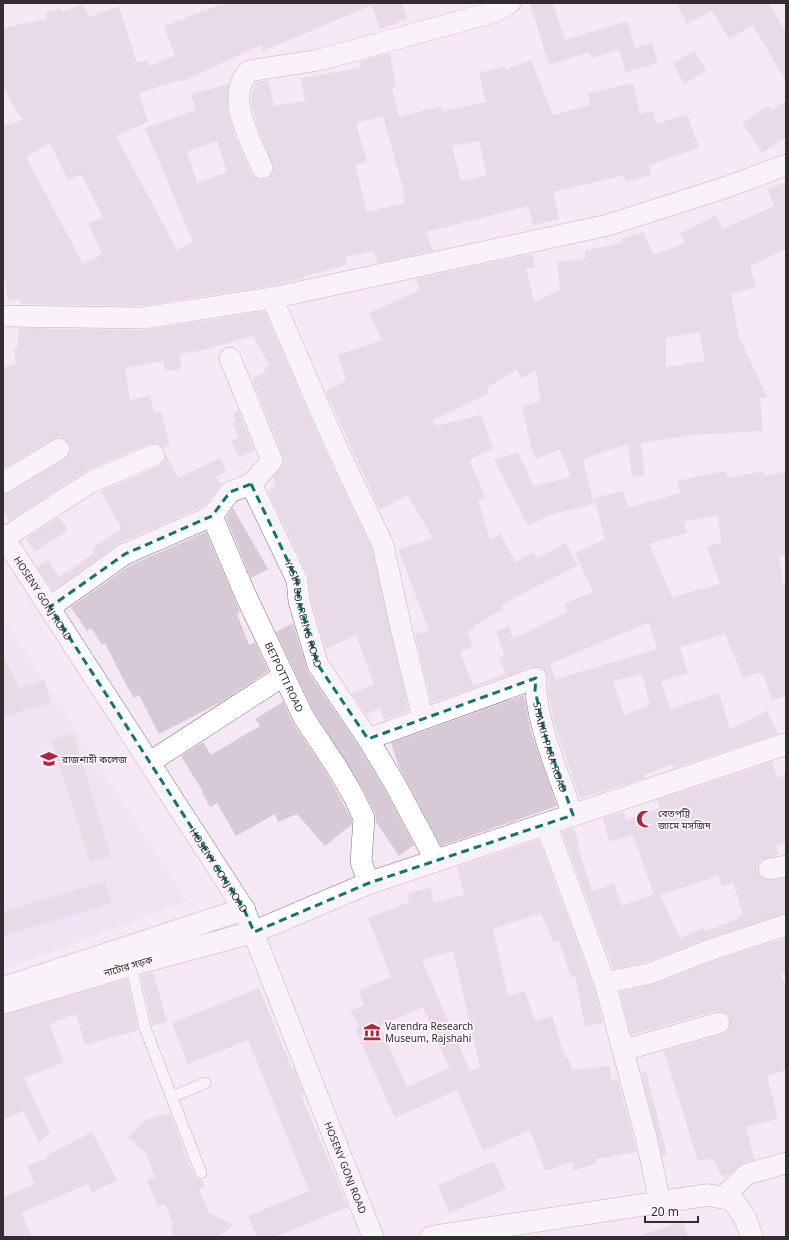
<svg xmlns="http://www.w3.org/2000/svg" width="789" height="1240" font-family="Georgia,'Noto Sans Bengali',serif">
	<rect width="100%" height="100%" fill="#f5e8f4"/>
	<path fill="#e9def2" d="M3,618L187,901L3,970Z"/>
	<path fill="#d7cad6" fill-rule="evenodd" d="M225,3H402L407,19L380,29L372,5L263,51L261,45L181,82L180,80L139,93L148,122L116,136L177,250L193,242L145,128L196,110L191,94L229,84L227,108L235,136L251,173L255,178L261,180L266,179L271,175L274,169L258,128L251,104V95L256,82L268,80L274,106L305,101L301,78L361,68L360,61L390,53L396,87L392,88L399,117L441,106L442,111L486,102L479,73L505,66V70L531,60L553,115L590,105L588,93L633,83L640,114L653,111L656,124L687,114L699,148L649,165L651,175L625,182L624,175L553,192L559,219L533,225L528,206L426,232L433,251L377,263L374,251L345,257L347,265L304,276V278L270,286L142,306L20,304L21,299L8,301L3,267V126L23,120L12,104L3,84V28L46,19L45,13L61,8L62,12L83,4L89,17L119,6L137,63L147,60L149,66L175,56L164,26ZM383,116L405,195H402L405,203L367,212L355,165L367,162L356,123ZM217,141L227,172L197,183L187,152ZM479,141L487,175L461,181L452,146ZM50,143L68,180L81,174L103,218L88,223L102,254L83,264L26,157Z
		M530,3H553L565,40L627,21L635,48L652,43L658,63L626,72L619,50L591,58L589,52L549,65Z
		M676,3H769L786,32V82L753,25L729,39L712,11L687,24Z
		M695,51L706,71L684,84L673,63Z
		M786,101V137L762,153L742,123L768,106L771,111Z
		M786,182V249L750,266L756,287L731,294L739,337L767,397L760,398L763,431L692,435L641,443L645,476L632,477L628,444L589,457L583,460L594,504L550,515L528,526L494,459L518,453L534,486L571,477L560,449L536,459L531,447L522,406L541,401L536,371L521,378L517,369L487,388L489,393L433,420L435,426L481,415L493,449L469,460L486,498L478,500L490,540L501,534L515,562L534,552L537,559L565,543L578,565L502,605L503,609L474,626L475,628L467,631L473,647L460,651L473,686L506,673L499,658L504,655L496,631L509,626L513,639L567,612L564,604L593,592L575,553L605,539L594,498L623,491L628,508L681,493L677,481L726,471L727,478L764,471L765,476L786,472V555L779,556L783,585L786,584V696L772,700L764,676L762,677L761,672L743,678L725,634L680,647L688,673L661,681L670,709L719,693L730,729L767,711L778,734L674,768L673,764L644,775L645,778L580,798L555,725L548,692V677L543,668L532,667L432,703L415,634L429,630L398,549L433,539L408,495L380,510L326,392L346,380L338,355L382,340L369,313L420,290L416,279L532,254L535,267L526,269L534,302L560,289L557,262L585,259V251L623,242L622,239L643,232L654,255L685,243L680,233L716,215L723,229L774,206L768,190ZM699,332L705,361L666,367V338ZM717,515L722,542L707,547L720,584L672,597L649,544L687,533L684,522ZM649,622L657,649L556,679L550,664ZM642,674L650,705L624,715L613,681Z
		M265,311L325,451L372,549L409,711L384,720L380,708L366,715L352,694L374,684L356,635L326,649L311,599L308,575L268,491L276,487L273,478L284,463L283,456L252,379L265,372L263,368L269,365L253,336L203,350L180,354L181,369L165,371L164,361L125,368L130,400L150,396L154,413L161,411L170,445L163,447L156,443L149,444L86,471L9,521L3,511V495L9,493L65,459L69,455L71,449L69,443L65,439L59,437L53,439L3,469V430L5,428L3,416V368L16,364L14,350L17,349L19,328L143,330Z
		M238,410L254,450L239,457L231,441L239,437L232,423L236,421L233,416Z
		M166,455L178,478L220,458L226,471L216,477L221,485L204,506L120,543L53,591L37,567L48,560L59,577L95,553L92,548L122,529L101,491L159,466L164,462Z
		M233,508L268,569L251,578L226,518Z
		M59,517L68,530L35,552L26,539Z
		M206,532L240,612L237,614L249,645L255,642L268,671L221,702L159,734L139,695L134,698L125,683L105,643L102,645L91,628L87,631L71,607L131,565Z
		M293,623L308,672L358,745L385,790L414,845L399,856L376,822L375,813L364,791L314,712L276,632Z
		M3,655L19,688L44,680L51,703L3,717Z
		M279,693L294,725L326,772L352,820V824L325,846L297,814L278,822L275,814L236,836L217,803L210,807L202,793L203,792L181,756L203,742L211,755L260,726L255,719L283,702Z
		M524,695L531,732L557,806L441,846L398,765L391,743Z
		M73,733L111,856L90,863L52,740Z
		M772,762L778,778L786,774V842L776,846L779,855L761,860L758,865L757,871L760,877L765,880L786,878V913L703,940L648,961L613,969L562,832L574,828L579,844L577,845L592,891L614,884L622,906L654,894L633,835L609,842L603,818L624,812L626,820L660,808L657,800ZM718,876L722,887L733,882L743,915L737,917L738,919L705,931L703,928L680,938L660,895Z
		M539,840L594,987L603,1023L585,1026L575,976L571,977L559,941L554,943L541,913L493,929L508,996L525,991L535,1021L552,1016L565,1058L568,1057L572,1070L610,1066L611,1081L618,1079L637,1152L595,1159L596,1164L574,1170L572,1162L545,1171L530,1130L483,1151L457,1090L395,1118L355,1029L359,1027L351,1011L364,1005L358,991L391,977L368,918L409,902L407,894L430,887L434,903L464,894L457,867ZM453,951L480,1067L470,1071L422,960ZM423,1007L449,1068L407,1087L380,1026Z
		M105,881L112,903L3,936V912Z
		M786,938V973L781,974L786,988V1070L767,1076L778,1119L746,1127L754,1160L743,1163L729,1174L722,1176L712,1158L698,1161L664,1051L723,1034L727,1032L730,1026V1019L728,1015L722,1012L716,1011L631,1035L620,992L655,984L711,962Z
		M153,972L167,1022L152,1026L141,976Z
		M127,979L138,1030L85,1045L76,1014L49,1024L64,1062L24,1078L50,1133L39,1143L23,1111L3,1120V1015Z
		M259,988L292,1069L294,1068L304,1094L301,1095L348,1207L275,1237H257L248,1216L309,1191L248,1040L188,1064L172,1023Z
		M646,1072L667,1154L662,1156L641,1073Z
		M170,1113L189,1164L195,1176L197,1179L202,1180L205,1187L199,1189L209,1213L234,1225L218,1237H171L173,1224L165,1204L158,1207L147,1180L155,1177L146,1153L128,1137L145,1120Z
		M92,1132L117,1180L92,1193L88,1184L21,1213L32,1237H3V1197L35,1184L27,1166L47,1158L46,1156Z
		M494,1161L506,1189L449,1213L438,1185Z
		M683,1221L688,1237H642V1235Z"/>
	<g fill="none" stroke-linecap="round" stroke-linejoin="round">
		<g stroke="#7e737d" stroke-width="12">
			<path id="lane" d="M131,965L145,1028L201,1173
				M172,1097L205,1083"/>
		</g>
		<g stroke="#7e737d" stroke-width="22">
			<g id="street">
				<path d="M262,168C251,140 224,97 249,71L319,60L494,12L510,3"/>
				<path d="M272,298L336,446L383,545L400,624L423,718"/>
				<path d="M3,316L143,318L272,298L608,225L727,187L786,165"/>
				<path id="s1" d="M230,358L272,461L251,484L297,580L299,601L318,665L368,739L395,784L436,861"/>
				<path d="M3,483L59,449"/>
				<path id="s2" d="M251,484L230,492L212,516L245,594L304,718L336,766L354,797L364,818L361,862L369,883"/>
				<path id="s3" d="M3,536L244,909L373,1237"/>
				<path d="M3,539L91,482L154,455"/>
				<path d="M50,607L125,554L212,516"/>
				<path id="s4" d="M368,739L536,678C533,715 560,779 573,815"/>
				<path d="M150,762L283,676"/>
				<path d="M546,824L605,983L646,1137L660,1202"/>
				<path d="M769,869L786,866"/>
				<path d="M605,983L651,973L707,951L786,925"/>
				<path d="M624,1050L719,1023"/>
				<path d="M722,1198L747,1174L786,1163"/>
			</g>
		</g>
		<g stroke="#7e737d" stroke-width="23">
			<path id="secondary" d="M431,1237L707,1195L732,1199L745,1218L752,1237"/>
		</g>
		<g stroke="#7e737d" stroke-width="23">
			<path id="highway" d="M3,988L244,909
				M3,1003L131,965L254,932L369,883L786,744"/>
		</g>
		<use href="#lane" stroke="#fff" stroke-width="11"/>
		<use href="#street" stroke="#fff" stroke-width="21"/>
		<use href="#secondary" stroke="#fff" stroke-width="22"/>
		<use href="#highway" stroke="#fff" stroke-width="22"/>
	</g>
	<path d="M0 0H789V1240H0ZM251,484L297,580L299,601L318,665L368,739L536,678L535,690L545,735L573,815L369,883L254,932L244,909L50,607L125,554L212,516L230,492Z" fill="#f5e8f4" fill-opacity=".55" fill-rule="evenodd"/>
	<path fill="none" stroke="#0f766e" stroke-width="3" stroke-dasharray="8 5" stroke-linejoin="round" d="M251,484L297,580L299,601L318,665L368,739L536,678L535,690L545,735L573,815L369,883L254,932L244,909L50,607L125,554L212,516L230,492Z"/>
	<defs>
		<g id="university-bare" transform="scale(1.38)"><path d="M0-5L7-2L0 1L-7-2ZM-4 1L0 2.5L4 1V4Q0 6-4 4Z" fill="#b4223d" stroke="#fef8fd" stroke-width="2.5" paint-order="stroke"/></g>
		<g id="mosque-bare" transform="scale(1.38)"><path d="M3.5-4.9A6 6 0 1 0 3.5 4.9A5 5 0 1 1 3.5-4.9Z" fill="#b4223d" stroke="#fef8fd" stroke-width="2.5" paint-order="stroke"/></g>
		<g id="museum-bare" transform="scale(1.38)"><path d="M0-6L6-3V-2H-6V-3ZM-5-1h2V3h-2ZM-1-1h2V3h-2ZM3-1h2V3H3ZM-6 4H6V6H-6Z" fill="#b4223d" stroke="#fef8fd" stroke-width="2.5" paint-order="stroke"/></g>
	</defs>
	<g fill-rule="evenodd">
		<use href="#university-bare" x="49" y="759"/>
		<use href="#mosque-bare" x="645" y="819"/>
		<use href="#museum-bare" x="372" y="1032"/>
	</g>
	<g text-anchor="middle" stroke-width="3.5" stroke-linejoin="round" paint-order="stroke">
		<g font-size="10" fill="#322d31" stroke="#fef8fd">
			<text dy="4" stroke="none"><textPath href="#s3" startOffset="74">HOSENY GONJ ROAD</textPath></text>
			<text dy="4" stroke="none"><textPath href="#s1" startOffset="283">YASIR BOARDING ROAD</textPath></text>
			<text dy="4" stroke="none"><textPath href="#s2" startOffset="229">BETPOTTI ROAD</textPath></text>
			<text dy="4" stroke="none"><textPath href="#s4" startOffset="250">SHAIKH PARA ROAD</textPath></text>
			<text dy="4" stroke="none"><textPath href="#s3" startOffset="398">HOSENY GONJ ROAD</textPath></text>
			<text transform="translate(128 966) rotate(-16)" y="4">নাটোর সড়ক</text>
			<text dy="4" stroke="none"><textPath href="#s3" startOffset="722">HOSENY GONJ ROAD</textPath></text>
		</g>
		<g font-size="10" fill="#322d31" stroke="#fef8fd" text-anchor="start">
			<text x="62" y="763">রাজশাহী কলেজ</text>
			<text x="658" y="817">বেতপট্টি<tspan x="658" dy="12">জামে মসজিদ</tspan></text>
			<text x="385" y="1030">Varendra Research<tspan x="385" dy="12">Museum, Rajshahi</tspan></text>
		</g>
	</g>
	<rect width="789" height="1240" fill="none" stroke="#322d31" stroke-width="8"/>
	<path d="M645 1216v6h53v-6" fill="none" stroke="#322d31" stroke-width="2"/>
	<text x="651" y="1216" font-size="12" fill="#322d31" stroke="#fef8fd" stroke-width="3" paint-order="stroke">20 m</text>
</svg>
